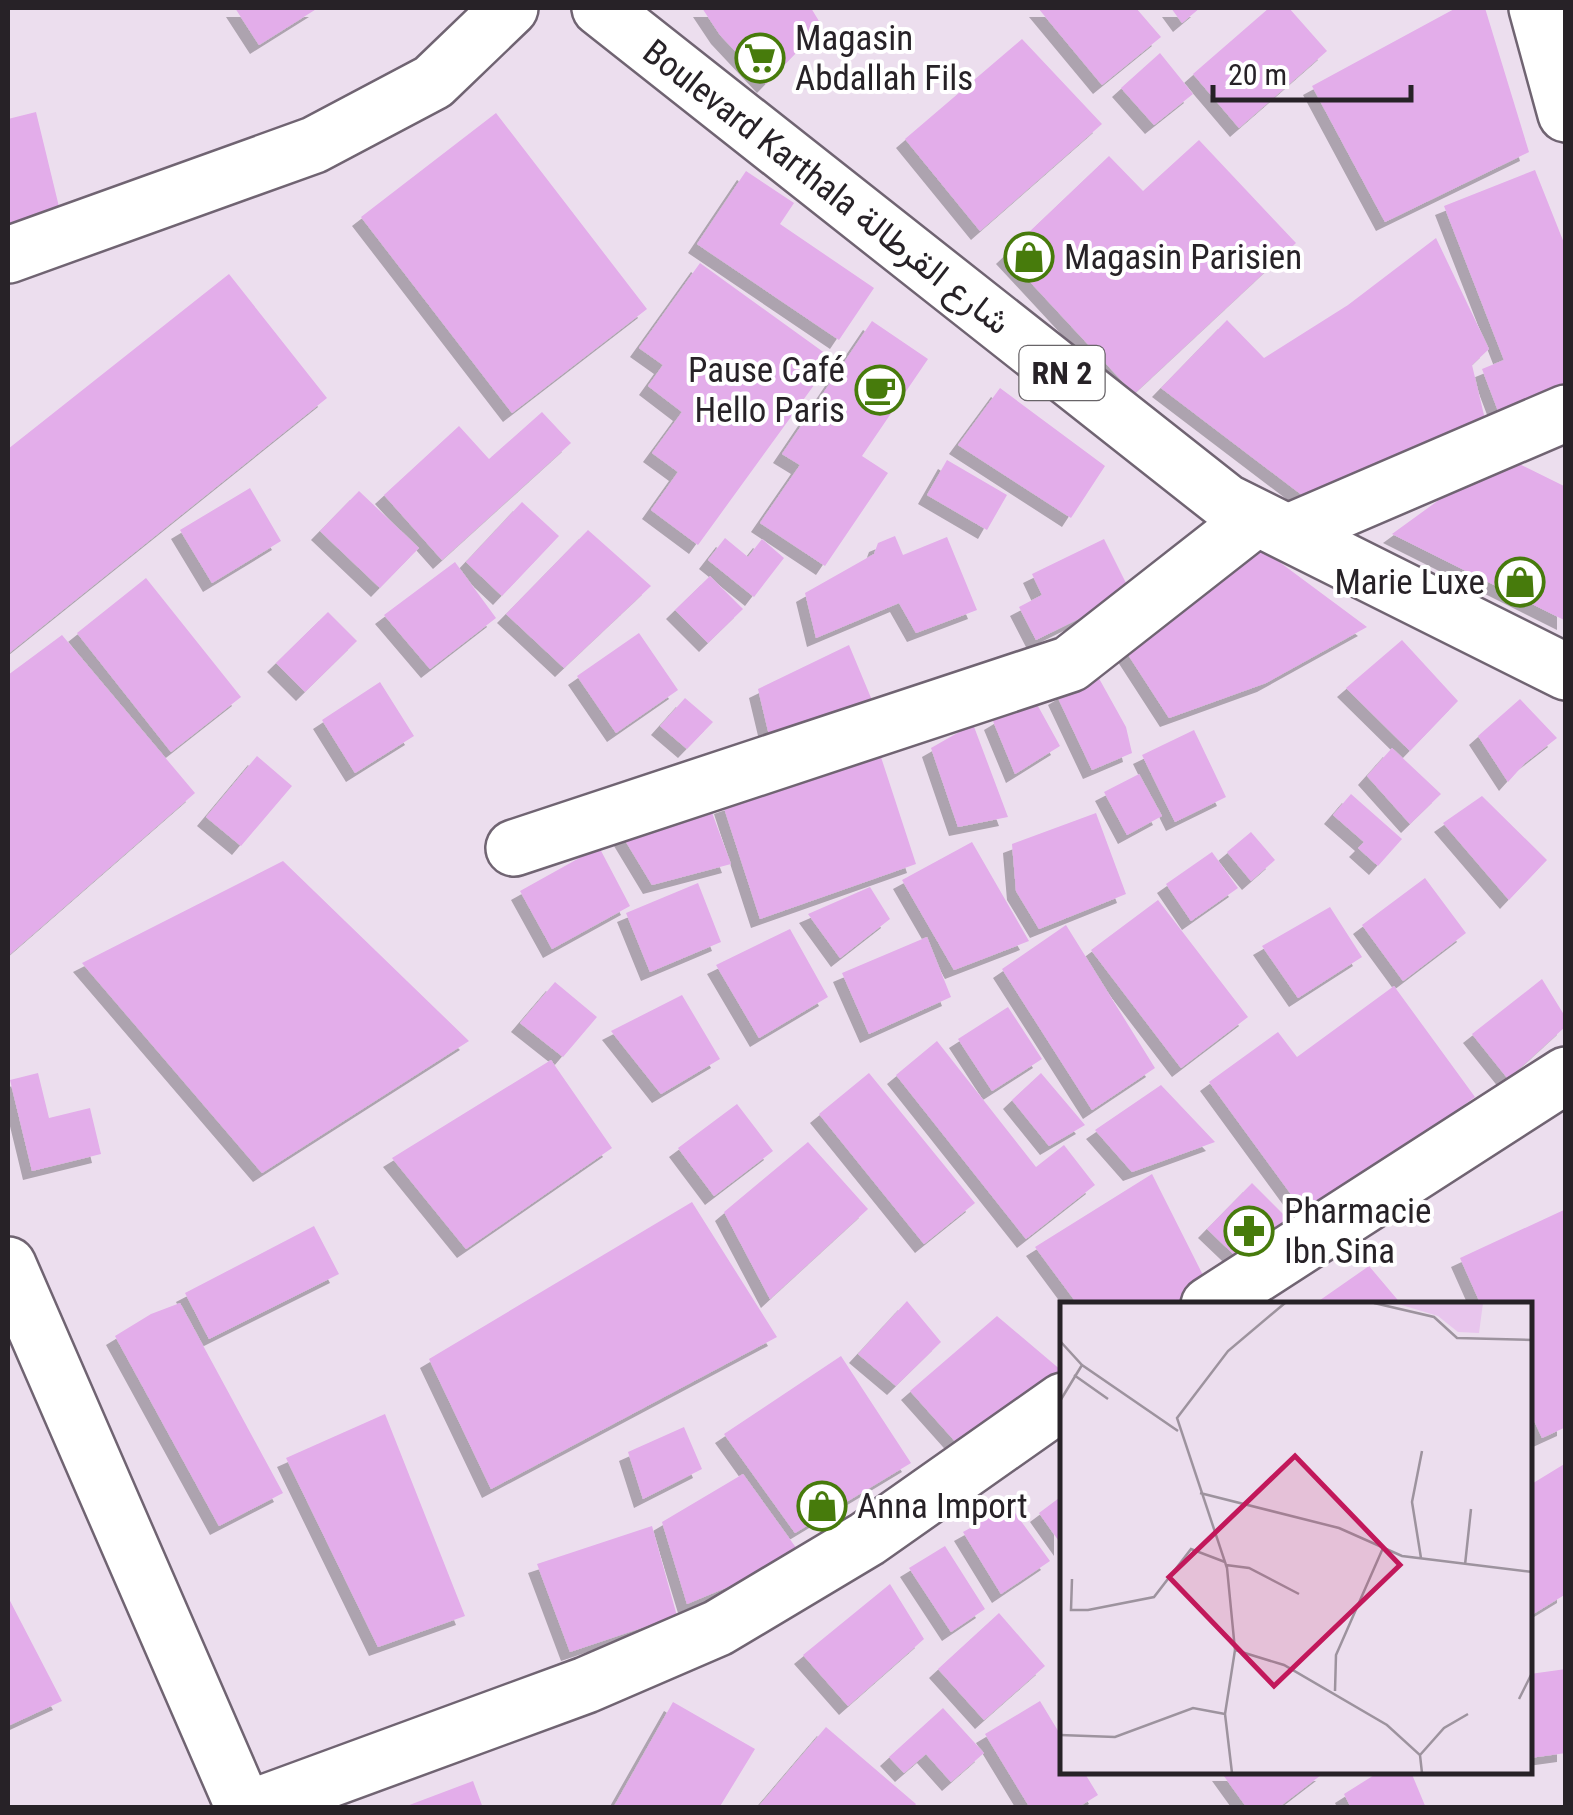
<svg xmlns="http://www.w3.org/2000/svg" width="1573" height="1815" font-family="'Roboto Condensed',Vazirmatn,sans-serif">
	<defs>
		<filter id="shadow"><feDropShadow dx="-9" dy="9" stdDeviation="0" flood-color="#0004"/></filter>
	</defs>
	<rect width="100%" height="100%" fill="#ecdeee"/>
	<path fill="#e3adea" filter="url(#shadow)" d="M235,8H318L259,45Z
		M702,8H811L822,26L766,84L720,35Z
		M1038,8H1136L1161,37L1102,85Z
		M1171,8H1200L1182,23Z
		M1269,8H1289L1327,51L1239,128L1193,74Z
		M1456,8H1485L1529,152L1385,222L1312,86Z
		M1022,39L1102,124L980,231L905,139Z
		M1160,53L1193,94L1154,125L1121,88Z
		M36,112L61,215L8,228V119Z
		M496,113L647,309L512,413L361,217Z
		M1199,140L1296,243L1134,394L1005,255L1109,156L1143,191Z
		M1535,170L1566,248V399L1503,424L1482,369L1504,360L1444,206Z
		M746,171L794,203L780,224L874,288L839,340L697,244Z
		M1436,238L1489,349L1472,365L1490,440L1319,508L1161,388L1227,320L1264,358L1348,305Z
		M700,263L833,359L698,545L651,510L678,472L652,453L682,412L648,386L663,365L639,348Z
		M229,274L327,398L8,654V449Z
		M872,321L928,359L862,456L888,473L825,566L760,523L800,465L782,454Z
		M1000,388L1105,466L1071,518L958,445Z
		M542,412L571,443L442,560L384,495L459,426L489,459Z
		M1501,455L1566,487V621L1392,534Z
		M947,460L1007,495L987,530L927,495Z
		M250,488L281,541L212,583L180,530Z
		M359,491L419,548L380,588L320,531Z
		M522,502L559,536L502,596L466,562Z
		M588,530L651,586L564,668L506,614Z
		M895,536L903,555L947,537L977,610L916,633L899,603L816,638L805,593L874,554L878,543Z
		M725,538L748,557L762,539L784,558L754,597L708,560Z
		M1247,538L1367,627L1266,683L1169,718L1125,650Z
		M1104,539L1131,593L1036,640L1019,607L1042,595L1032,574Z
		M455,562L496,618L430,669L384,615Z
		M710,576L743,609L708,643L675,610Z
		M146,578L241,697L171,752L77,633Z
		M328,612L357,641L305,692L276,663Z
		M639,633L678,690L616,733L577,676Z
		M62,635L195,793L8,956V675Z
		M1402,640L1458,701L1410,751L1346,688Z
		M849,645L874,705L773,752L758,689Z
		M1096,673L1126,727L1132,753L1092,770L1057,696Z
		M380,682L414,736L355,773L322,720Z
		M1033,697L1060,746L1015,774L993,721Z
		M685,698L713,722L687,749L660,726Z
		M1520,699L1557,738L1525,763L1508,782L1478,736Z
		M973,724L1008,817L958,827L931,748Z
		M1194,730L1226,797L1175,822L1142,755Z
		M1392,748L1441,794L1410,824L1367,776Z
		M879,751L916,864L760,919L723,805Z
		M257,756L292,786L241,846L206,817Z
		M1139,774L1162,816L1127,835L1104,792Z
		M704,791L731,864L652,885L620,832Z
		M1351,794L1402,839L1378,866L1358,848L1364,842L1333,815Z
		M1482,796L1547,860L1509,900L1443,823Z
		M1096,813L1126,894L1039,929L1016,891L1012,844Z
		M1251,832L1275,860L1251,881L1227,852Z
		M972,842L1029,941L954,970L902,880Z
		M599,847L630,906L552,949L520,891Z
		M1212,852L1238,888L1191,921L1166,884Z
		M283,861L469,1041L262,1173L82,963Z
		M1425,878L1466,933L1403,981L1362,925Z
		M698,883L721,942L650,972L626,913Z
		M870,887L890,919L840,958L808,914Z
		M1158,900L1248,1017L1181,1068L1091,950Z
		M1330,907L1362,957L1298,998L1262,946Z
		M1066,925L1155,1068L1092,1110L1002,969Z
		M790,929L828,997L759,1038L716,965Z
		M927,937L951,997L869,1034L842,973Z
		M1542,979L1566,1018V1026L1508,1079L1472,1034Z
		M555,982L597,1017L563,1057L520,1023Z
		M1394,986L1475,1097L1309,1219L1209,1082L1278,1032L1297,1057Z
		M682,995L720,1059L661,1094L611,1031Z
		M1008,1007L1042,1059L992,1091L958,1039Z
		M937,1041L1036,1167L1064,1145L1095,1185L1026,1239L896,1075Z
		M551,1060L612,1148L466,1249L392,1158Z
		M38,1073L49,1118L90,1108L101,1154L32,1171L10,1080Z
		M869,1073L975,1203L924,1244L819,1114Z
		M1041,1073L1085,1125L1049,1146L1012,1100Z
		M1161,1085L1215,1142L1132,1172L1095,1130Z
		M737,1104L773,1151L714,1196L678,1148Z
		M808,1142L868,1209L770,1299L724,1212Z
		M1152,1174L1212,1293L1167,1305H1078L1035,1247Z
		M1252,1183L1295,1226L1250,1270L1207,1229Z
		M692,1202L777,1337L491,1489L429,1359Z
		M1566,1209V1427L1542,1438L1530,1412V1305H1481L1460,1258Z
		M314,1226L339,1274L209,1339L185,1293Z
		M1369,1266L1402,1305H1313Z
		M907,1301L941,1342L896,1386L858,1354Z
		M180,1303L283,1493L219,1526L115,1336L151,1314Z
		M997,1316L1062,1371L960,1447L910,1391Z
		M841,1356L911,1463L795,1533L724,1434Z
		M385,1414L465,1616L378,1647L286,1458Z
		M684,1427L702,1469L643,1499L628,1452Z
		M1566,1463V1594L1530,1616V1485Z
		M743,1474L802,1556L687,1604L662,1522Z
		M1063,1495V1547L1039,1513Z
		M1010,1506L1050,1561L1001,1594L963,1532Z
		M652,1526L677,1616L570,1652L537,1564Z
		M945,1546L985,1609L951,1632L909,1568Z
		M890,1584L924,1639L848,1706L803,1655Z
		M8,1597L62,1701L8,1726Z
		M999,1613L1045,1666L984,1720L938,1669Z
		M1566,1669V1753L1530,1758V1674Z
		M1040,1701L1063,1739V1772H1084L1098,1795L1077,1808H1030L985,1734Z
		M673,1702L755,1749L719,1808H613Z
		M943,1708L984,1753L951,1782L926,1754L904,1773L889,1757Z
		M826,1727L916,1804L913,1808H757Z
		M1221,1772H1325L1278,1808H1247Z
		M1379,1772H1411L1426,1808H1351L1344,1794Z
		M473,1781L483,1808H404V1807Z"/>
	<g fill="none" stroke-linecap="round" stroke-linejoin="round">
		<g stroke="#706472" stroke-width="60">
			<path id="minor" d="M1537,8L1566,114
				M8,255L314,145L433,82L510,8
				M1289,532L1566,413
				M514,848L1070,664L1255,519
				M8,1265L244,1808
				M1209,1305L1566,1075
				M251,1808L586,1685L718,1628L867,1539L1063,1401"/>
		</g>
		<g stroke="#706472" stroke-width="60">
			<path id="major" d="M600,8L1226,502L1566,672"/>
		</g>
		<use href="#minor" stroke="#fff" stroke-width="55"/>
		<use href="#major" stroke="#fff" stroke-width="55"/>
	</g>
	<defs>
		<g id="supermarket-ring" transform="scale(2.5)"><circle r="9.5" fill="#fff" stroke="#477b0c" stroke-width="1.5"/><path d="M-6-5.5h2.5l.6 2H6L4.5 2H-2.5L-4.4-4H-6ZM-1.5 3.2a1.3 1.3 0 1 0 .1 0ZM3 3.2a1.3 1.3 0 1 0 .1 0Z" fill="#477b0c"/></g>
		<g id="shop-ring" transform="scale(2.5)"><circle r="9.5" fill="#fff" stroke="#477b0c" stroke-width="1.5"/><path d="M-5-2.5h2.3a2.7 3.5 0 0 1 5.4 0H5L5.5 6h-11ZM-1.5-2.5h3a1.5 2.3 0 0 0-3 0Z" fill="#477b0c"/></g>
		<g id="cafe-ring" transform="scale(2.5)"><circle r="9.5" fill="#fff" stroke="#477b0c" stroke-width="1.5"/><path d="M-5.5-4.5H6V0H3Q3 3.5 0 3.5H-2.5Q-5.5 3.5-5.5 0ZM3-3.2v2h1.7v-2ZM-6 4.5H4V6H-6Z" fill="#477b0c"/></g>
		<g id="pharmacy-ring" transform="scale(2.5)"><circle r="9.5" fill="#fff" stroke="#477b0c" stroke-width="1.5"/><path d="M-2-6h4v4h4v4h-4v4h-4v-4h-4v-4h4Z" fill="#477b0c"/></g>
	</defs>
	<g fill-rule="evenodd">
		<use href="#supermarket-ring" x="760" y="58"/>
		<use href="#shop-ring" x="1029" y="257"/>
		<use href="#cafe-ring" x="880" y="390"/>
		<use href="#shop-ring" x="1520" y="582"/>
		<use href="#pharmacy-ring" x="1249" y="1231"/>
		<use href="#shop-ring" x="822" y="1506"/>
	</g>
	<g text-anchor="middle" stroke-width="8" stroke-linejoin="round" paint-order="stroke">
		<rect fill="#fff" stroke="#686468" stroke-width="2.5" x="1019.5" y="346" width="85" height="54" rx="8"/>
		<g font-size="32" font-weight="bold" fill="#272227">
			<text x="1062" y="384">RN 2</text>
		</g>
		<g font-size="35" fill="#272227" stroke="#fff" text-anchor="start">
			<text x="795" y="50">Magasin<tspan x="795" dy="40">Abdallah Fils</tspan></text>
			<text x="1064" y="269">Magasin Parisien</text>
			<text x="845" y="382" text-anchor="end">Pause Café<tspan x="845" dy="40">Hello Paris</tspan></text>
			<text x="1485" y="594" text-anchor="end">Marie Luxe</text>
			<text x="1284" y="1223">Pharmacie<tspan x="1284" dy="40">Ibn Sina</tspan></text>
			<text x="857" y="1518">Anna Import</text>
		</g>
		<g font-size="35" fill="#272227" stroke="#fff">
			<text transform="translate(827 187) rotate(38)" y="12">Boulevard Karthala شارع القرطالة</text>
		</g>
	</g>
	<g transform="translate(1060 1302)">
		<rect width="472" height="472" fill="#ecdeee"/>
		<path d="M335,1H423L419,31L398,30L378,14Z" fill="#e8c5ed"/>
		<path fill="none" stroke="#9d939e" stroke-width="2.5" d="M314,1L374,15L397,36L473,38M0,39L22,63L118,129M14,73L48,97M0,99L22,63M140,191L279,226L342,254L473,270M361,256L352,200L362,149M166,263L189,266L239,292M405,263L411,207M12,277L11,308H28L94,295L131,247L165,260M175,348L224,363L327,423L360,453L362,471M275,389L276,353L323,246M459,397L473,369M0,433L55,435L133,406L165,412M360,453L384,426L408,412M172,471L165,412L175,348L167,266L117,116L168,49L225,1"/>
		<path fill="#c2185b" fill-opacity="0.15" stroke="#c2185b" stroke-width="5" d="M235,154L340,263L214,384L109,275Z"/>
		<rect width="472" height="472" fill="none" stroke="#272227" stroke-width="5"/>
	</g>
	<rect width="1573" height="1815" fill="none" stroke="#272227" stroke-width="20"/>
	<path d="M1213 85v15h198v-15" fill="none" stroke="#272227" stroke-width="5"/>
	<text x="1228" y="85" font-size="30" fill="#272227" stroke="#ffffff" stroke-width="8" paint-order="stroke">20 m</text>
</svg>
